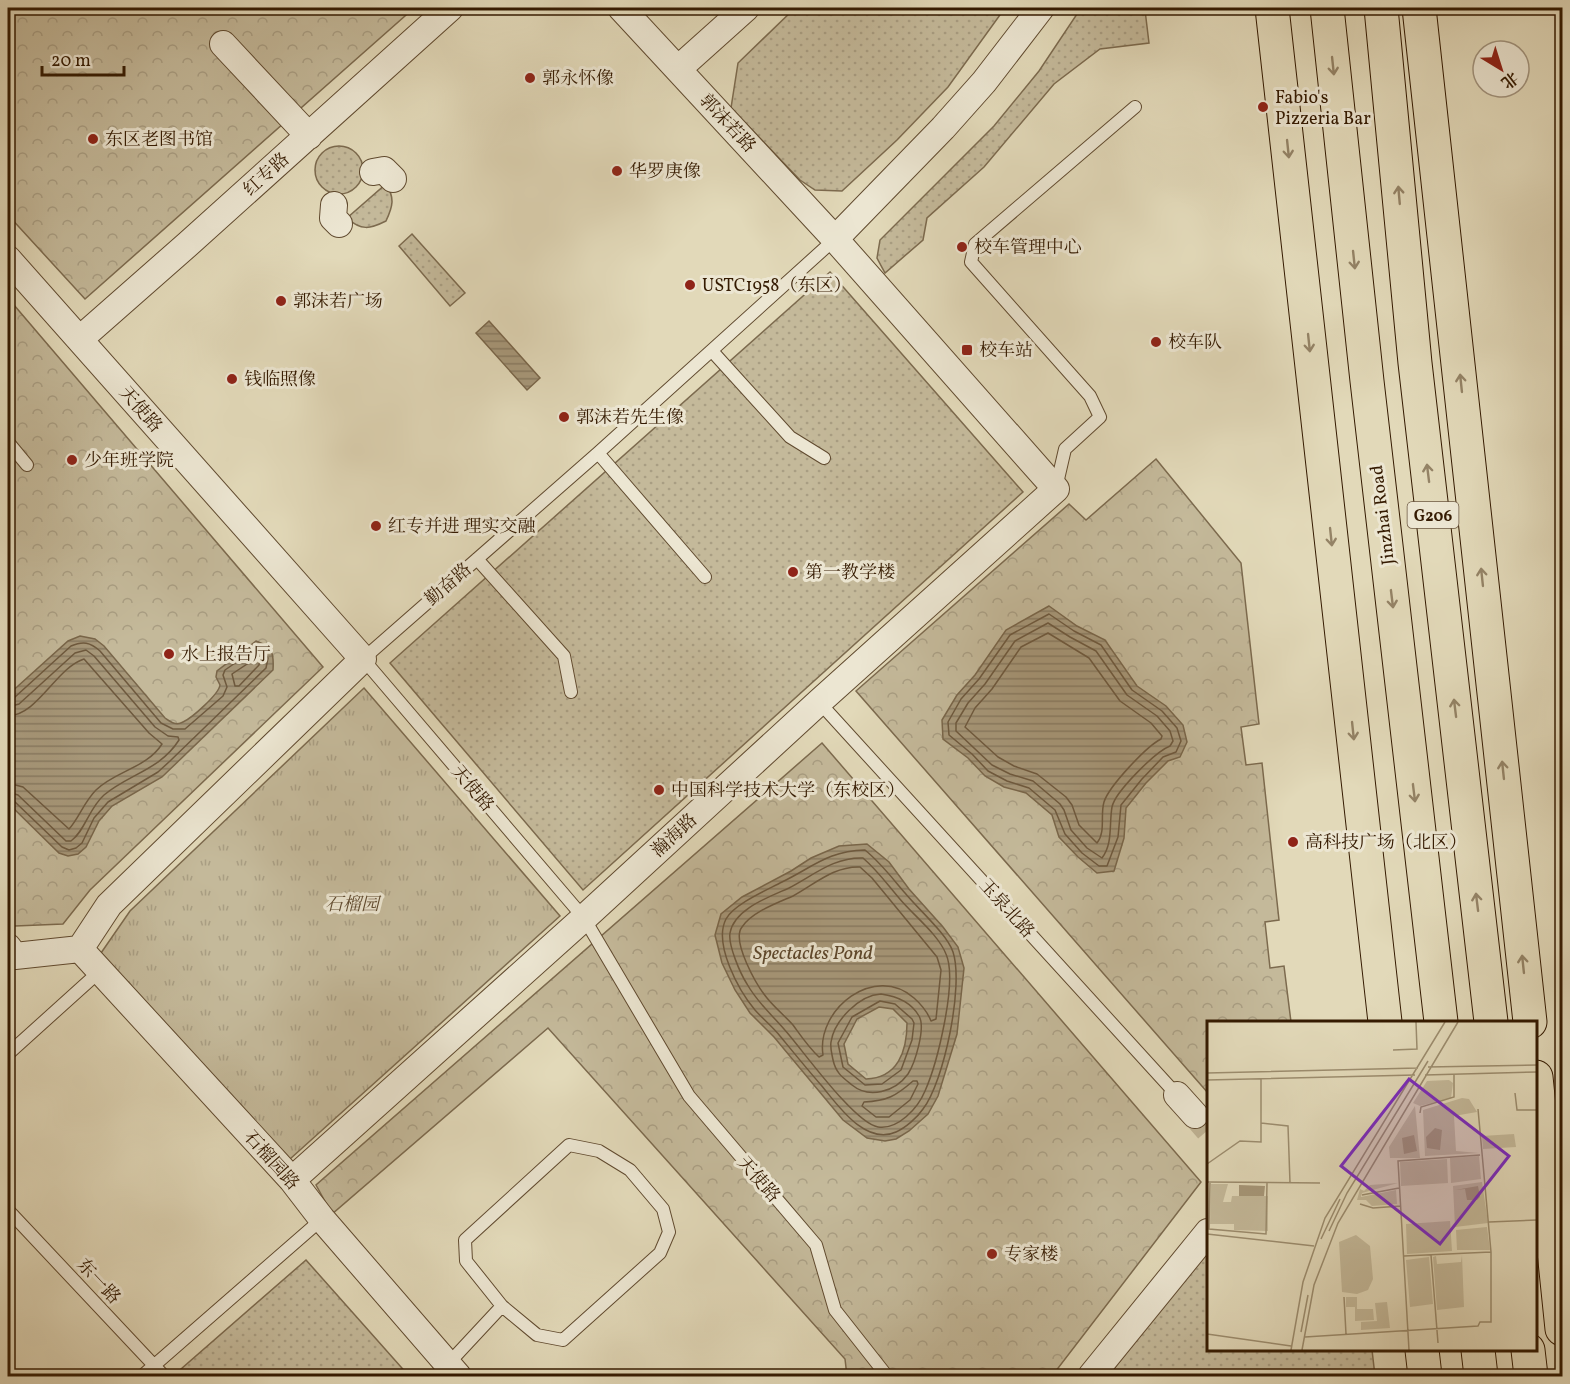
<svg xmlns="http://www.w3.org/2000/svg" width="1570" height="1384" font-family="Vollkorn,'Noto Serif SC',serif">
	<defs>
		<pattern id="grass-dots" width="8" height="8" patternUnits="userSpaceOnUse" patternTransform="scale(1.5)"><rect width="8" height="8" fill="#c4b99a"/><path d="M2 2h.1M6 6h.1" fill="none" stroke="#a99e83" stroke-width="1.8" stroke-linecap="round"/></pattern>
		<pattern id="forest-crowns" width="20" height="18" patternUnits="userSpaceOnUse" patternTransform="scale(1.5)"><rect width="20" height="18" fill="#c4b99a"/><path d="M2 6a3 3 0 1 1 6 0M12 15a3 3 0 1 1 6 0" fill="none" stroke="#a99e83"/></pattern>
		<pattern id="park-tufts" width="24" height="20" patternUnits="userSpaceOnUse" patternTransform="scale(1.5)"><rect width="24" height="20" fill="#c4b99a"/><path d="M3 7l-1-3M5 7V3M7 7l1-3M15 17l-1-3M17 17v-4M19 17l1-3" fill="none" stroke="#a99e83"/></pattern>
		<pattern id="water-rules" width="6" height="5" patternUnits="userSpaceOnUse" patternTransform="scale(1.5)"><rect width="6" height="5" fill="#a7987a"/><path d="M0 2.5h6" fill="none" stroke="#897b62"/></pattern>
	</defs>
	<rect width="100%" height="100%" fill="#e2d9b9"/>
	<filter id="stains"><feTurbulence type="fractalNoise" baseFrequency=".00333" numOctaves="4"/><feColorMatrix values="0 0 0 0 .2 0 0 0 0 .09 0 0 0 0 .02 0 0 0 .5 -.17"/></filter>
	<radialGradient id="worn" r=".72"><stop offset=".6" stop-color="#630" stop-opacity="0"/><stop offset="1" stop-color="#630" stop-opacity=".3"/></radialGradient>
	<path fill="url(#grass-dots)" stroke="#7c6a4e" stroke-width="1.5" d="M795,8H1005L948,87L897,140L842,191L815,190L800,180L731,108L738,63Z
		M1081,8H1159L1145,10L1149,43L1100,49L1054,84L984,167L927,218L923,240L885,273L877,258L880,240L994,126L1039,71Z
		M315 170a24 24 0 1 1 48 0a24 24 0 1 1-48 0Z
		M386,184C395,198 393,206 386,221C370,229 361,231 347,218Z
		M412,234L465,293L450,306L399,246Z
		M830,272L1023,492L583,890L390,663Z
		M1208,1249V1350H1372L1375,1376H1108Z
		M306,1260L409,1376H173Z"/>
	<path fill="url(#forest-crowns)" stroke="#7c6a4e" stroke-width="1.5" d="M8,8H414L85,299L8,215Z
		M8,298L323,667L90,890L63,924L15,926L8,918Z
		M1156,459L1241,563L1259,724L1241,727L1246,765L1262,763L1279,920L1265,922L1270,968L1284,966L1291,1022H1208V1093L856,691L1069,504L1086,520Z
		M822,743L1201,1182L1052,1376H847L845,1359L548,1028L332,1214L316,1185Z"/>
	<path fill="url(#park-tufts)" stroke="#7c6a4e" stroke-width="1.5" d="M364,688L560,916L290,1159L101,953L130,911Z"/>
	<path fill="url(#water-rules)" stroke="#79664a" stroke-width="1.5" fill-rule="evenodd" d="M489,321L540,378L527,390L476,333Z
		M1049,606L1077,626L1105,640L1137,686L1166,706L1183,725L1187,742L1180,757L1168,761L1146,783L1126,808L1124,838L1114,871L1097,873L1078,857L1059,837L1052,815L1026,793L1004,787L985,776L968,758L943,739L942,720L957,695L975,675L1006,630Z
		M80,636L95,639L104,646L165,718C171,722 176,726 183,722C192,718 219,694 220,685L216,677L217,671L256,641C273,647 274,654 273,670L162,777L112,806L99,821L86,847L78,854L68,856L59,853L8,803V695L68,641Z
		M867,844L889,862L909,889L943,927L958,947L964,968L957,1034L938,1096L928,1114L909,1131L896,1139L885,1141L867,1138L843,1120L774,1037L750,1013L735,990L722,963L715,935L721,914L742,897L791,871L811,858L839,846ZM879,1007L893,1009L907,1023C907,1051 898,1078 866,1079L848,1064L844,1044L857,1019Z"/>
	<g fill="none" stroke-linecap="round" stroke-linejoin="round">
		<path stroke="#6e593e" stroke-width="1.5" d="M1049,614L1074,631L1101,645L1132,690L1162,711L1177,728L1181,741L1176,752L1163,757L1142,779L1121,805L1118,837L1107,866H1099L1082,853L1065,834L1055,810L1029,788L1007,781L988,771L972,754L949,735L948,722L961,699L979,679L1010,635Z
			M1048,623L1070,637L1096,651L1127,695L1157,716L1170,731L1173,741L1170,746C1155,752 1115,792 1112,807C1109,824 1113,844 1102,858L1087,848L1071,830L1064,810L1060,804L1033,781L1010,774L992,765L956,731V723L968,703L985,684L1015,641Z
			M1048,633L1089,658L1120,701L1151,723L1162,736L1161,739C1147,746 1109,786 1104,802C1100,815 1106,832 1097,843L1079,825L1072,805L1066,797L1037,774L1014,766L998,757L965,727L975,708L992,689L1021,647Z
			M256,658L260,659L259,665L239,686H235L232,674Z
			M8,699L15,697L71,646C83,641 90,642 100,651L161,723L173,729H185L223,696L227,687L223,675L225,670L257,648L262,650L268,658L266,668L170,761L158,772L108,802L94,818L82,843L76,848L69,850L62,847L14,801L8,799
			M8,707L19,704L75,653L86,650L94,656L155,727L168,736L178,737L179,740C160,770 129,774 104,795C89,808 85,831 71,841H66L18,795L8,792
			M8,716C38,715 56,668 84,659L149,733L162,744C147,768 115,771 96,790C84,802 79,818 69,829L23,787L8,783
			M865,850C881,863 892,878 905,893C918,909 947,934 953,952C964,985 944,1082 923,1109C917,1118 905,1128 896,1132C865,1146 837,1104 821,1085C807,1069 794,1053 780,1036C773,1027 763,1019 755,1010C739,991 713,944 726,919C734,904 767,890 782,882C813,867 828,851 865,850Z
			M863,858C877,870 887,884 899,898C913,915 938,934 946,954C958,981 937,1064 925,1091C918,1108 898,1130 878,1127C854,1123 802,1049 784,1029C771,1014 757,1002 747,984C740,973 728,945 730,933C734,909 769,897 789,888C814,875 834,857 863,858Z
			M860,867L872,878L937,957L941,970L936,1019L931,1021C927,1011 922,1005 914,998C875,963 816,1009 823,1055L819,1057C809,1048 801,1036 793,1025C785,1016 775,1008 767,998C757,986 731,941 742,927C752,912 777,903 793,896C815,884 834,866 860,867Z
			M881,994C896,996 911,1002 919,1016C926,1028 915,1063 908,1074C895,1092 869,1099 852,1085C842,1077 836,1073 833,1060C832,1054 830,1048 831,1042C834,1021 859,995 881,994Z
			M880,1001L895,1004L912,1019L914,1023L912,1040L901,1070L882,1084L865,1085L843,1067L838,1043L852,1017Z
			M913,1081H917L918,1084L910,1100L889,1117H876L862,1106L864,1102C887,1101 896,1096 913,1081Z"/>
		<path stroke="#bfb394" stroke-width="26" stroke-dasharray="26 13" stroke-linecap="butt" d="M1195,1115L1208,1130"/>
		<g stroke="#604a2f" stroke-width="14">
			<path id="lane" d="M835,239L598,453L363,659L584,918L689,1096L816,1245L835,1310L887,1376
				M712,351L790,437L824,458
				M8,442L27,465
				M598,453L705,577
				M1056,488L1065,449L1100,417L1090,396L971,262L975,244L1135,107
				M477,559L564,656L571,692
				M819,702L1177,1095
				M8,1054L100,971
				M8,1210L164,1376
				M448,1364L502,1306L466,1261L465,1240L569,1145L599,1151L630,1170L663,1209L669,1232L660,1253L563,1340L537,1335L502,1306
				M142,1376L322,1219"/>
		</g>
		<g stroke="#604a2f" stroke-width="28">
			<path id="street" d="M223,44L309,136
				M678,69L746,8
				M373,172L384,170L393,179
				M334,205L333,218L339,224
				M835,239L943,128L984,82L1041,8
				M8,259L363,659L109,905L80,949
				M80,339L188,244L450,8
				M8,947L15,956L80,949
				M80,949L292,1180L322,1219L458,1376
				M1177,1095L1195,1115
				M292,1180L584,918L819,702L1056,489L835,239L621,8
				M1091,1376L1208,1232"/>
		</g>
		<g stroke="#341a01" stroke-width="35">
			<path id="highway" d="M1272,8L1385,1022
				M1327,8L1367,381L1441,1022
				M1381,8L1415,363L1491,1022
				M1419,8L1530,1022
				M1536,1077L1562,1329
				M1422,1350L1425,1376
				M1478,1350L1481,1376
				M1528,1350L1531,1376"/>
		</g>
		<use href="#lane" stroke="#ece6d2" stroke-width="12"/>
		<use href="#street" stroke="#ece6d2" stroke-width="26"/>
		<use href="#highway" stroke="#e2d9b9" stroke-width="33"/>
	</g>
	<defs><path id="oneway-shaft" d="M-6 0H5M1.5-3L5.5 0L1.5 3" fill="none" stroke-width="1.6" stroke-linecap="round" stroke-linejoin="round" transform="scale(1.5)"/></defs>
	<g stroke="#948366">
		<use href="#oneway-shaft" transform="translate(1333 66) rotate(84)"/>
		<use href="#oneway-shaft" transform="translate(1288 149) rotate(84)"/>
		<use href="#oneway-shaft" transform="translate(1399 195) rotate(-95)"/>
		<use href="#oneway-shaft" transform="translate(1354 260) rotate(84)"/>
		<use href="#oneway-shaft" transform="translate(1309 343) rotate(84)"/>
		<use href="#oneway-shaft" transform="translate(1461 383) rotate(-96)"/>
		<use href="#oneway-shaft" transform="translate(1428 473) rotate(-97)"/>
		<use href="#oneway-shaft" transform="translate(1331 537) rotate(84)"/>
		<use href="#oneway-shaft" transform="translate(1482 577) rotate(-96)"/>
		<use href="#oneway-shaft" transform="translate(1392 599) rotate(83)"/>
		<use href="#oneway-shaft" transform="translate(1455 708) rotate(-97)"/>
		<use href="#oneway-shaft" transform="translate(1353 731) rotate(84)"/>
		<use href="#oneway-shaft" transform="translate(1503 770) rotate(-96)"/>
		<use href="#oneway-shaft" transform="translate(1414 793) rotate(83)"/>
		<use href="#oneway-shaft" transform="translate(1477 902) rotate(-97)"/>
		<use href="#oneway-shaft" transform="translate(1523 964) rotate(-96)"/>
	</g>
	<g fill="#8f2418" stroke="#ece6d2" stroke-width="2">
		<circle cx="530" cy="78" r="6"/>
		<circle cx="1263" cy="107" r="6"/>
		<circle cx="93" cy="139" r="6"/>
		<circle cx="617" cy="171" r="6"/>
		<circle cx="962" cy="247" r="6"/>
		<circle cx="690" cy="285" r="6"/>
		<circle cx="281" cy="301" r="6"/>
		<circle cx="1156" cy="342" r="6"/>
		<rect x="961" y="344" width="12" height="12" rx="3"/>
		<circle cx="232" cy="379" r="6"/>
		<circle cx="564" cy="417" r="6"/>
		<circle cx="72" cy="460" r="6"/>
		<circle cx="376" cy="526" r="6"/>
		<circle cx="793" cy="572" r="6"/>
		<circle cx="169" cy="654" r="6"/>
		<circle cx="659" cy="790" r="6"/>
		<circle cx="1293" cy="842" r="6"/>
		<circle cx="992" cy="1254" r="6"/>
	</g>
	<g text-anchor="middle" stroke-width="6" stroke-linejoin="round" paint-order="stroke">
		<rect fill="#ece6d2" stroke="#6b5740" stroke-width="1.5" x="1407.5" y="502" width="51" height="26" rx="4.5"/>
		<g font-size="16" font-weight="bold" fill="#341a01">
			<text x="1433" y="521">G206</text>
		</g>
		<g font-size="18" fill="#341a01" stroke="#ece6d2" text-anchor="start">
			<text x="542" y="84">郭永怀像</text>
			<text x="1275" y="103">Fabio's<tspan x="1275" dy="21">Pizzeria Bar</tspan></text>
			<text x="105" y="145">东区老图书馆</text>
			<text x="629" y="177">华罗庚像</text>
			<text x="974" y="253">校车管理中心</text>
			<text x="702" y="291">USTC1958（东区）</text>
			<text x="293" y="307">郭沫若广场</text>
			<text x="1168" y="348">校车队</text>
			<text x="979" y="356">校车站</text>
			<text x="244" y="385">钱临照像</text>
			<text x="576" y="423">郭沫若先生像</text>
			<text x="84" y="466">少年班学院</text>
			<text x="388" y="532">红专并进 理实交融</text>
			<text x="805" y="578">第一教学楼</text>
			<text x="181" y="660">水上报告厅</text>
			<text x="671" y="796">中国科学技术大学（东校区）</text>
			<text x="1305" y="848">高科技广场（北区）</text>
			<text x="1004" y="1260">专家楼</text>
		</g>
		<g font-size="18" fill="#341a01" stroke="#ece6d2">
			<text transform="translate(728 123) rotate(47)" y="6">郭沫若路</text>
			<text transform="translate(266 174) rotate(-42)" y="6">红专路</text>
			<text transform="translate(141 409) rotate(49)" y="6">天使路</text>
			<text transform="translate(1382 515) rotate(-97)" y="6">Jinzhai Road</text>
			<text transform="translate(448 584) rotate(-41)" y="6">勤奋路</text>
			<text transform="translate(473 788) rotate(50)" y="6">天使路</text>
			<text transform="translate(674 835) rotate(-43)" y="6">瀚海路</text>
			<text transform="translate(1007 908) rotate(48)" y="6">玉泉北路</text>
			<text transform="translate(272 1160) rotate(48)" y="6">石榴园路</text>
			<text transform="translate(759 1179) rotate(49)" y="6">天使路</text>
			<text transform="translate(99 1281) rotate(47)" y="6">东一路</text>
		</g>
		<g font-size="18" font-style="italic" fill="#5f4a2f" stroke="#ece6d2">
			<text x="352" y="910">石榴园</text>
		</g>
		<g font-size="20" font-style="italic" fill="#5c462b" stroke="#ece6d2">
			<text x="813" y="959">Spectacles Pond</text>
		</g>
	</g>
	<g transform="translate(1207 1021)">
		<rect width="330" height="330" fill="#e2d9b9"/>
		<path d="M242,59L246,62L244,77L213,85L206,82L220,60ZM307,113L309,126L276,128L275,115ZM240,138L241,162L194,165L193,141ZM191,162L155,172L154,176L189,169L190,183L165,185L159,179H150L153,168L157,170L163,164ZM255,234L257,286L230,289L226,236L229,235L230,243L254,241ZM222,236L226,283L203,286L199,239Z" fill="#c4b99a"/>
		<path d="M255,77L262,78L270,91L247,95L249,130L272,132L218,135L216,89ZM208,85L213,137H183L182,126ZM275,161L281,202L248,206L246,165ZM243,200L245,230L200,233L199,203ZM280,206L283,229H250L249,209Z" fill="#c4b99a"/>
		<path d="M272,135L274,158L244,162L243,137Z" fill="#c4b99a"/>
		<path d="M4,163H21L16,181H24L25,175H61V210L27,209V203H3ZM149,214L163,225L166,258L161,269L150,273L135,271L132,221ZM139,276H150V288H166L167,299L148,300V286H139ZM180,281L183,307L154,309V301L170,300L168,282Z" fill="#c4b99a"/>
		<path d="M228,107L235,109L233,129L220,127L219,116ZM207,114L210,130L197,133L195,117ZM32,164L58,165L57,175H32ZM271,165L273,176L270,179H260L258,168L248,169Z" fill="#a7987a"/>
		<path fill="none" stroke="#9c8d6f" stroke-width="1.5" d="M186,29L210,28L209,1M221,46L330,44M0,52L211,47M218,54L330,51M0,59L208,54M308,72L310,89H330M213,92L214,86L247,76V54M54,102L81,105L83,162M0,143L33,120L54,121V58M0,161L113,162M3,161L2,208L59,213L60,162M155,174L192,167M153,183L166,187L194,185M282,201L330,199M122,210L140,172L221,40M0,213L107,225M114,218L133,178M224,234L231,322M197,235L284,231M137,276L139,313M94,311L101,274M0,313L84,325M98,316L271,305L273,301H284V231L271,88M84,329L96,261L118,197L238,1M95,329L107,264L131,202L251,1M202,329L191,140L273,134"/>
		<path fill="#7b2cbf" fill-opacity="0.15" stroke="#7b2cbf" stroke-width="3" d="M202,58L302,135L233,223L134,145Z"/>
		<rect width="330" height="330" fill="none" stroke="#341a01" stroke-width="3"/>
	</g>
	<rect width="1570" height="1384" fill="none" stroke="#e2d9b9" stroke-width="30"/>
	<rect x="9" y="9" width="1552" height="1366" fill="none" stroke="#341a01" stroke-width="3"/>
	<rect x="15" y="15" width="1540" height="1354" fill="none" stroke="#341a01" stroke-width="1.5"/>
	<g transform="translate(1501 69) rotate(142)"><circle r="28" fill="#ece6d2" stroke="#a2947e" stroke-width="1.5"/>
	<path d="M0-4.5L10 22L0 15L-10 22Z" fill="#8f2418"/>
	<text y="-9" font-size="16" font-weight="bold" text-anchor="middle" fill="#341a01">北</text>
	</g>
	<path d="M42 66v9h82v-9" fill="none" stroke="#341a01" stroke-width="3"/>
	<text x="51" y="66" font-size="18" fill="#341a01" stroke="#ece6d2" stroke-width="4.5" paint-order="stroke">20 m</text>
	<rect width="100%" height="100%" filter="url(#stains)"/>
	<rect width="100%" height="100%" fill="url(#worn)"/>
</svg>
